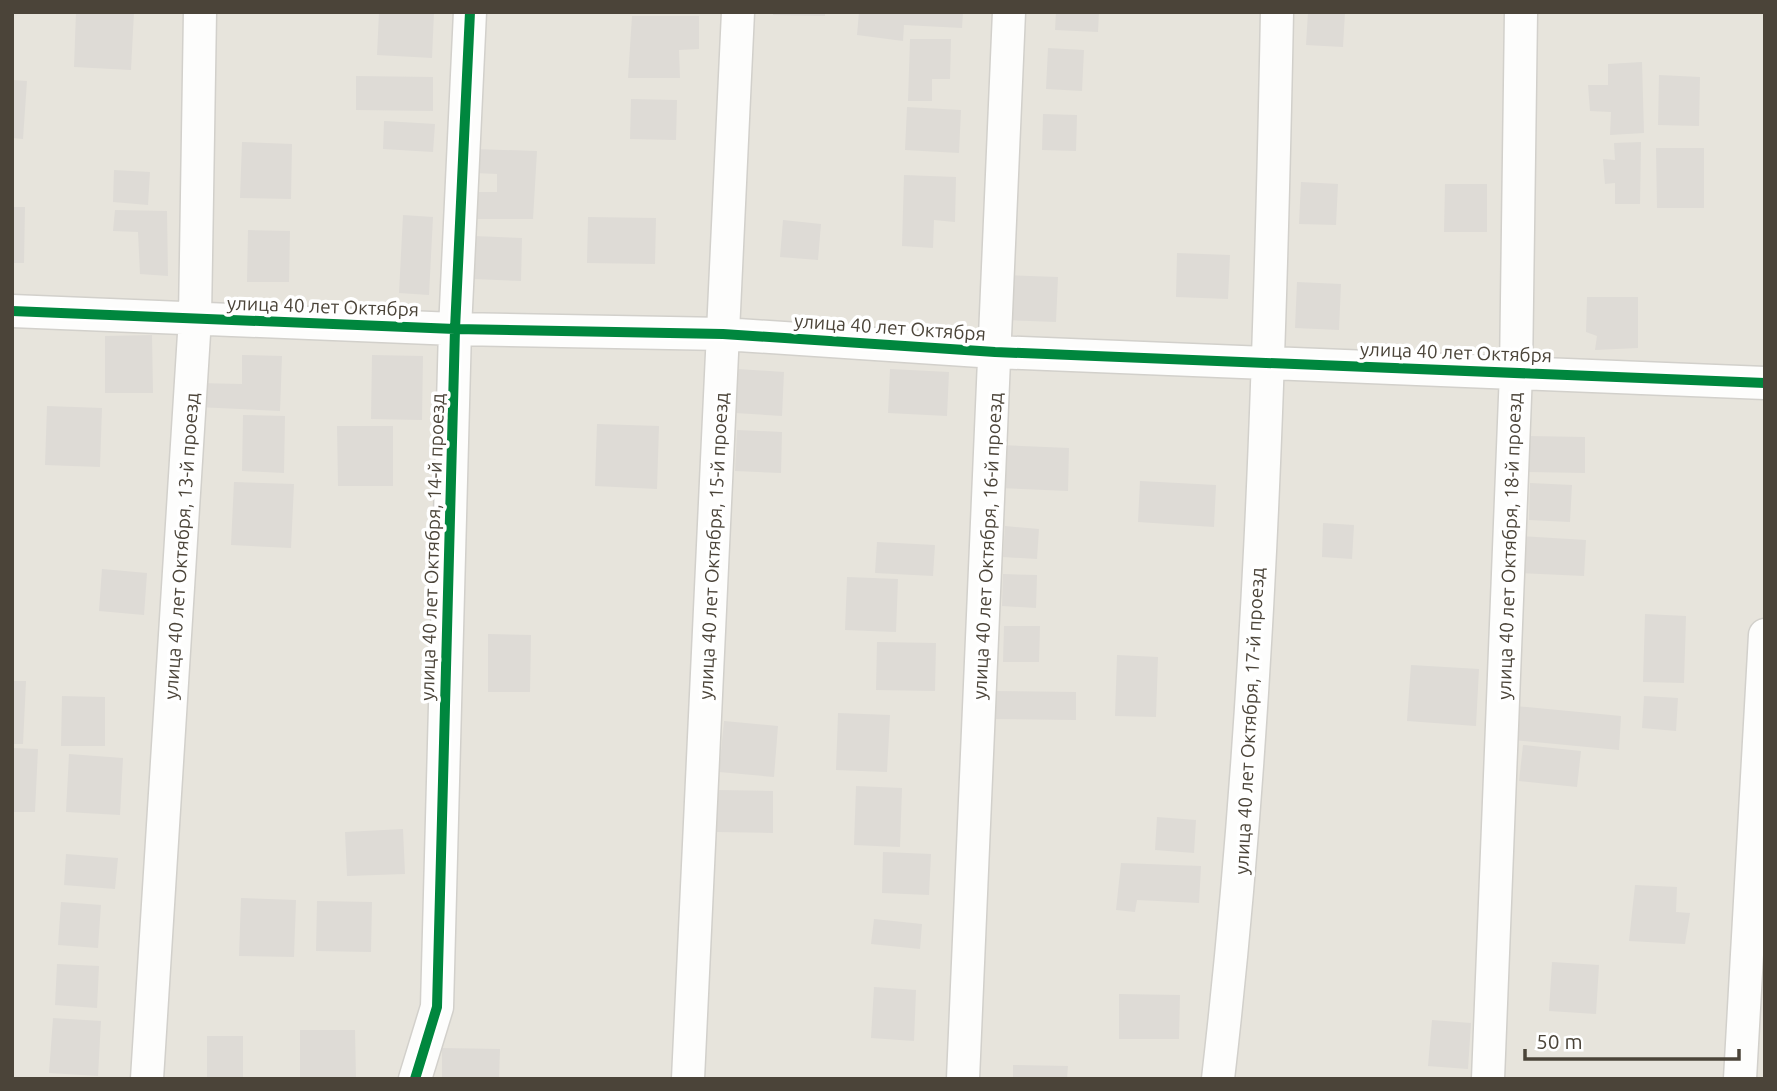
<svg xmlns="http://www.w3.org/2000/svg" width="1777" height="1091" font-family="Ubuntu,sans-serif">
	<rect width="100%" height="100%" fill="#f4f2ee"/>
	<path fill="#e7e4dc" d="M12,12H1765V1079H12Z"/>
	<path fill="#dedbd6" d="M76,12H134L131,70L74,67Z
		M379,12H434L432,58L377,55Z
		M773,12H825V16L773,15Z
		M859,12H963L962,28L904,25L903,41L857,35Z
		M1056,12H1099L1098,32L1055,30Z
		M1308,12H1345L1343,47L1306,45Z
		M632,16H699V49L679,50L680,78H628Z
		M910,39H951L950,79H932V101H908Z
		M1048,48L1084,50L1082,91L1046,89Z
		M1642,62L1644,133L1610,135L1611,112L1590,111L1588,85H1608V64Z
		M1659,75L1700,77L1699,126L1658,125Z
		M356,76L433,77V111L356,110Z
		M12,80L27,81L23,139L12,138Z
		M631,99L677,100L676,140L630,139Z
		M907,107L961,110L959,153L905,150Z
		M1043,114L1077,115L1076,151L1042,150Z
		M384,121L435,124L433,152L383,149Z
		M242,142L292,144L291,199L240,198Z
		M1641,142L1640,204H1615V183L1605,184L1603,159L1615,160L1614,143Z
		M1656,148H1704V208H1657Z
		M475,149L537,151L533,219H471L472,192H497V174L474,173Z
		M114,170L150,172L148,205L113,202Z
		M904,175L956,177L955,222L934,220L933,248L902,246Z
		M1301,182L1338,184L1336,225L1299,224Z
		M1445,184H1487V232H1444Z
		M12,207H25L24,263H12Z
		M115,210L167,211L168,276L140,274L138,232L113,231Z
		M403,215L433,217L429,295L399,293Z
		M588,217L656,218L655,264L587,263Z
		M783,220L821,224L818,260L780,257Z
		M248,230L290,231L289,282H247Z
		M474,236L522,238L521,281L473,279Z
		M1177,253L1230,255L1228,299L1176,297Z
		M1006,275L1058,277L1056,322L1005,320Z
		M1297,282L1341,284L1339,330L1295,328Z
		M1587,297H1638V348L1595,350L1597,336L1586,332Z
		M152,335L153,393H105V336Z
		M242,355L282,356L280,411L197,407V383L242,384Z
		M372,355L423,356L422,420L371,419Z
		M738,369L784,372L782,416L735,413Z
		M890,369L949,372L947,416L888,413Z
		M47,406L102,408L100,467L45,465Z
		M243,415L285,416L284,473L242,471Z
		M597,424L659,426L657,489L595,486Z
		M337,426H393V486H338Z
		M737,430L782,432L781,473L735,471Z
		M1528,436L1585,437V473L1527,472Z
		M1000,445L1069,448L1068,491L998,488Z
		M1140,481L1216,485L1214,527L1138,522Z
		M234,482L294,484L291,548L231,545Z
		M1530,483L1572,485L1570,522L1529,520Z
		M1323,523L1354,525L1352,559L1322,557Z
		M1005,526L1039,529L1037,559L1003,557Z
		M1520,536L1586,540L1584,576L1518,573Z
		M877,542L935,545L933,576L875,573Z
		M102,569L147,573L144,615L99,611Z
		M1003,574L1037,575L1036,608L1002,606Z
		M847,577L898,579L896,632L845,630Z
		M1645,614L1686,616L1684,683L1643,682Z
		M1004,626H1040L1039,662H1003Z
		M488,634L531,635L530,692H488Z
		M877,642L936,643L935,691L876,690Z
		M1117,655L1158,657L1156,717L1115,716Z
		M1411,665L1479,669L1476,726L1407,721Z
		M12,681H26L23,744H12Z
		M990,691L1076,692V720L989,719Z
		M62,696L105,697V746H61Z
		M1644,696L1678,698L1676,731L1642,728Z
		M1515,706L1621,716L1619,750L1512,740Z
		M838,713L890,715L887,772L836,770Z
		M724,721L778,726L774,777L719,772Z
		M1523,745L1581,751L1577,787L1519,781Z
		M12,748L38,749L35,812H12Z
		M69,754L123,758L120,815L66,812Z
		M856,786L902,788L900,847L854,845Z
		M717,790L773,791V833L716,832Z
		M1157,817L1196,820L1194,853L1155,850Z
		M403,829L405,874L347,876L345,832Z
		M883,852L931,854L929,895L882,893Z
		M66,854L118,858L115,889L64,885Z
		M1121,863L1201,866L1199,903L1137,900L1135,912L1116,910Z
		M1635,885L1677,887L1676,912L1690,913L1685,944L1629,941Z
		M241,898L296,900L294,957L239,956Z
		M317,901L372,902L371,952L316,951Z
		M61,902L101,905L98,948L58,945Z
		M874,919L922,924L920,949L871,944Z
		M1552,962L1599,965L1596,1014L1549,1011Z
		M57,964L99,966L97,1008L55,1005Z
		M874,987L916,990L914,1041L871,1038Z
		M1119,994L1180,995L1179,1039H1119Z
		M53,1018L101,1021L98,1076L49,1073Z
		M1432,1020L1471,1023L1468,1069L1428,1066Z
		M300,1030H355L356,1079H300Z
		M207,1036H243V1079H207Z
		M442,1048L500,1049L499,1079H442Z
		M1013,1065L1068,1066L1067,1079H1013Z"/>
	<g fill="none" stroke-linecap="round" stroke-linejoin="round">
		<g stroke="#d2d0cb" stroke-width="35">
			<path id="street" d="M12,311L455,329L723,334L995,352L1765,383
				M147,1079L195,318L200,12
				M415,1079L437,1007L455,329L470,12
				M688,1079L738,12
				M963,1079L1009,12
				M1218,1079C1259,725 1270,368 1277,12
				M1488,1079L1516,372L1521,12
				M1740,1079L1765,635"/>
		</g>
		<use href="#street" stroke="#fdfdfc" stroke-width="32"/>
		<g stroke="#fff" stroke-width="15">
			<path id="cycleway" d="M12,311L455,329L723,334L995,352L1765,383
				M415,1079L437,1007L455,329L470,12"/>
		</g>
		<use href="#cycleway" stroke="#00873e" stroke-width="10"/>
	</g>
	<g text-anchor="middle" stroke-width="7" stroke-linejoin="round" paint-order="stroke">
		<g font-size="19" fill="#4b4439" stroke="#fff">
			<text transform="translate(323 306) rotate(2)" y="7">улица 40 лет Октября</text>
			<text transform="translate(890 327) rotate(4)" y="7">улица 40 лет Октября</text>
			<text transform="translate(1456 352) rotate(2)" y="7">улица 40 лет Октября</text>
			<text transform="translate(181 546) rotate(-86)" y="7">улица 40 лет Октября, 13-й проезд</text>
			<text transform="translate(713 546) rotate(-87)" y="7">улица 40 лет Октября, 15-й проезд</text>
			<text transform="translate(987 546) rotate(-87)" y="7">улица 40 лет Октября, 16-й проезд</text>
			<text transform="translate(1509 546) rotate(-88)" y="7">улица 40 лет Октября, 18-й проезд</text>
			<text transform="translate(432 547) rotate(-88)" y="7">улица 40 лет Октября, 14-й проезд</text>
			<text transform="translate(1249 721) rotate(-87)" y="7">улица 40 лет Октября, 17-й проезд</text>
		</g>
	</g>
	<rect width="1777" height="1091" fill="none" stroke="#4b4439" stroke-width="28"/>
	<path d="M1525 1049v10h214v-10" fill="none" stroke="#4b4439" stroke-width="3.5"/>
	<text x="1536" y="1049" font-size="21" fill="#4b4439" stroke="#ffffff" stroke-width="5" paint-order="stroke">50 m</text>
</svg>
